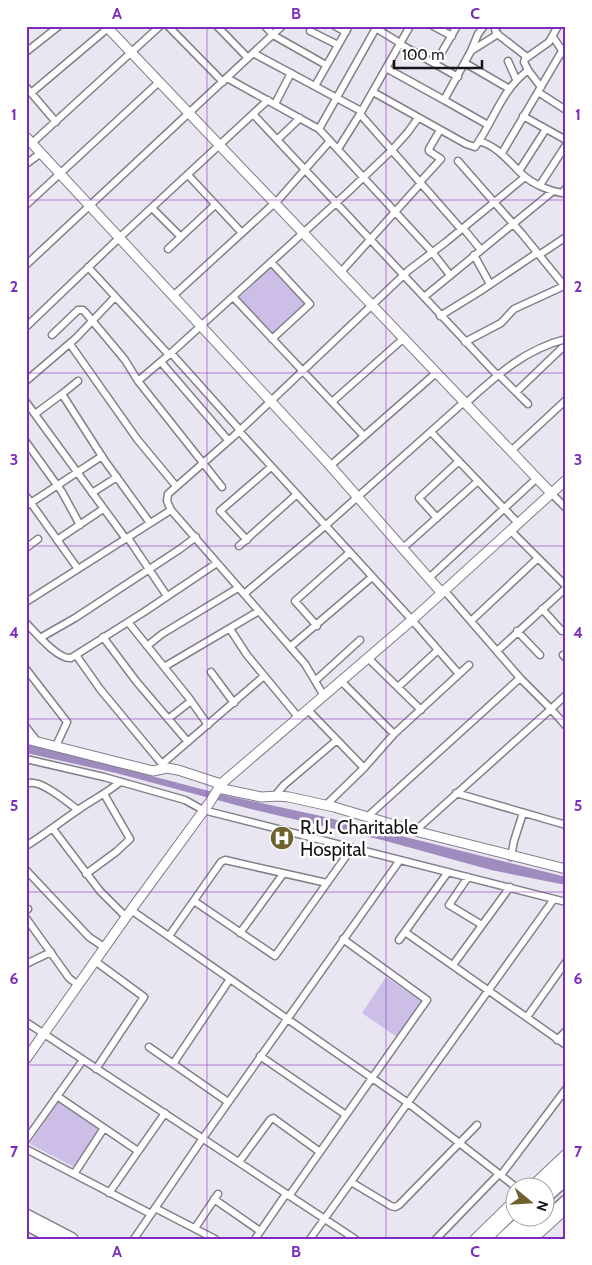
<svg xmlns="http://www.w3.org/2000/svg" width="592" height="1265" font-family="Cabin,sans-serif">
	<rect width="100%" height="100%" fill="#e9e5f1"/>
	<path fill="#cdbee7" d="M272,267L306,304L273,334L239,298Z
		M386,977L421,1001L397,1037L362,1013Z
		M60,1101L99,1130L77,1165L74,1167L30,1144L56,1104Z"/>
	<path fill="#9f8cbe" d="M26,743L228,796L321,816L566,877V885L491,870L386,841L247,808L116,773L26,753Z"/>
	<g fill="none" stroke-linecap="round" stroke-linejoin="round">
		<g stroke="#827f89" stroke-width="9">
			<path id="street" d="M168,26L223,82
				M217,26L248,58
				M265,26L273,35L326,65
				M335,26L346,32
				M410,26L360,114L461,229
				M433,26L452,36
				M498,26L495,29L496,33L527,57
				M374,27L400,43
				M310,31L338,45
				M553,37L566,56
				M400,44L458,77
				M471,51L478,34L484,26
				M26,52L59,26
				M253,53L361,111
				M508,61L516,79
				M465,63L508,88
				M435,64L457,26
				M386,68L444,100
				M528,70L541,87
				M227,78L319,129L432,252L450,275
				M315,86L349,26
				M26,87L56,122
				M373,92L466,144L475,147C495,119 500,92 528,70L524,62L525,59L549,42L558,26
				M538,92L566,110
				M31,93L108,28
				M275,104L291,73
				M253,114L497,375
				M523,116L566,140
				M488,125L444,100L471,51L498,34
				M319,129L376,28
				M277,140L300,118
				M479,141C499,147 509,162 523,175C533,184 549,191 562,193L566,188
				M32,143L160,26
				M338,149L360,114
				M502,153L562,51
				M458,161L523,235L566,288
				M26,164L41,153
				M519,171L546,129
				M188,175L242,233
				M420,182L441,159L429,151V149L440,130
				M540,185L566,145
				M26,205L159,82
				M152,208L181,237
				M463,228L481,250
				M168,249L215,205
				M474,255L490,284
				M539,255L566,237
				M271,262L310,304L272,339
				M26,265L282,26
				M88,267L169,355
				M341,272L421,183
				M173,296L279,199L330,141
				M233,297L364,436
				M424,297L552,192
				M440,316L479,292L537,253
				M26,327L119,238L268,100
				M52,335L78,310H83L85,312L125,360L138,381L222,487
				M465,342L501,323L514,309L564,286
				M70,344L137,439L176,486
				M171,353L240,430
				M161,362L228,440
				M498,374L528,404
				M26,381L76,338L115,297
				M138,381L171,353L347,193L392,150L408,132L418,118
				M516,392L562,348
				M62,394L78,381
				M333,401L404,338
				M26,402L126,539
				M465,404C496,376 525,349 566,339
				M35,414L62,394L105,461L150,523
				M239,431L412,620L459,674
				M431,432L518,523
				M26,442L62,492L80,525
				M511,451L566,400
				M330,466L436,373
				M92,493L117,477
				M551,493L566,508
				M26,496L78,569
				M26,506L102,456
				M437,518L419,498L459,461
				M510,530L566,586
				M128,538L167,596
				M57,540L103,509
				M247,540L220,511L271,467
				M239,546L296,495
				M26,548L38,539
				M403,548L478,481
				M429,578L537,478
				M244,594L325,526L464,402
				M26,602L171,510
				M542,609L562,631
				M471,621L538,558
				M128,622L189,698L208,725
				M26,623C35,632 58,660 71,658L144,612L217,563
				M317,626L295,601L349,553
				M230,629L247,655L299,718
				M517,631L540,655
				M103,637L136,681L188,742
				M40,638L75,618L180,549L196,537
				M147,646L162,634L238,588
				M290,647L372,577
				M497,651L566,588
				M76,655L100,689L162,764
				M563,655L566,658
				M368,658L421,710
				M164,667L259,611
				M26,669L67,722L56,746
				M211,672L234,703
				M316,680L360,640
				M341,681L394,734
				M398,687L438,650
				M566,695L551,709L566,726
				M324,696L305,664L171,510L167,501L168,494L234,436L409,270L446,242L525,177
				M308,710L364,768
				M168,719L191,701
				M26,727L37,741
				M26,759L104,777L185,800L203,810C324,840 445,871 566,902
				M163,769L162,764L264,676
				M26,784C39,777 67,802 78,810
				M456,793L566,825
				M274,797L284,785L337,740
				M326,805L364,768L394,734L469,665
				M367,817L520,678
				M53,829L100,891L126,917
				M415,831L551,709L520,678L444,590
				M26,846C44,835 60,822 78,810C92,800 107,793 120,782
				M511,857L514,841L523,813
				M26,870L89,937L104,947
				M86,874L116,852L130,839L104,794
				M468,877L449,905L482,925
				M194,901L275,956L352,848
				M26,910L28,909
				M131,910L408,1103L517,1188
				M26,918L69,978L78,985
				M405,932L566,1045
				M240,933L283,874
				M169,936L221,862L225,860L327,883
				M399,940L448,872
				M95,961L144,997L96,1069
				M26,964L51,952
				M453,965L510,887
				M527,1017L566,962
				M26,1022L355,1239
				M557,1040L566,1031
				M149,1047L228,1102
				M260,1056L346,1115
				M173,1064L230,979
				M57,1096L138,1151
				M26,1140L83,1060
				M26,1149L151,1214
				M239,1162L270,1120L273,1118L320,1152
				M74,1174L104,1128
				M501,1175L566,1089
				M351,1182L391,1206L395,1207L399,1205L477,1125
				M109,1193L165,1113
				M289,1196L427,1000L343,939
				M214,1199L260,1231
				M155,1208L215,1239
				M195,1228L218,1194
				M134,1239L203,1138L400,860
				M255,1239L286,1194
				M310,1239L554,899
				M436,1239L499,1174"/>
		</g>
		<g stroke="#827f89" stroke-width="11">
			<path id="secondary" d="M106,26L551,493
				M26,137L326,461L441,592
				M26,739L153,771L167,768L178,770L221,784
				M218,788L261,797L279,796L289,797L334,807L415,831L566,869
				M26,1059L131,910L210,802L221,784L412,620L566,480
				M530,1188L566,1154
				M475,1239L514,1201
				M533,1239L566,1209"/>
		</g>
		<g stroke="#827f89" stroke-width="14">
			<path id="highway" d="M541,1188L566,1165
				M544,1199L566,1179
				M26,1215L72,1239
				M26,1224L54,1239
				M485,1239L514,1211
				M502,1239L525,1218
				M514,1239L529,1226
				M524,1239L566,1201"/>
		</g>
		<use href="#street" stroke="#fff" stroke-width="6"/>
		<use href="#secondary" stroke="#fff" stroke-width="9"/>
		<use href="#highway" stroke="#fff" stroke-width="11"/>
	</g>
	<path fill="none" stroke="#7b2cbf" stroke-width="1" stroke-opacity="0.55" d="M207,26V1239M386,26V1239M26,200H566M26,373H566M26,546H566M26,719H566M26,892H566M26,1065H566"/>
	<defs>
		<g id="hospital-disc" transform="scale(1.25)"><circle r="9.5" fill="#6f622f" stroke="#fff"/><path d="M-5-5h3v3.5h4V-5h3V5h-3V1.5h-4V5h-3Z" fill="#fff"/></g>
	</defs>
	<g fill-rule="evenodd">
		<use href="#hospital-disc" x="282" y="838"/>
	</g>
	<g text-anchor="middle" stroke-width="5" stroke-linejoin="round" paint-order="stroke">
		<g font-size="19" fill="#151317" stroke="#fff" text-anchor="start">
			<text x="300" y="834">R.U. Charitable<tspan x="300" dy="22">Hospital</tspan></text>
		</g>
	</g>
	<rect width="592" height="1265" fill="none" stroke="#ffffff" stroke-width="55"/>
	<g transform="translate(530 1202) rotate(108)"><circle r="24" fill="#ffffff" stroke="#a1a1a2"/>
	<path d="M0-4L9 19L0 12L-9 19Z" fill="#6f622f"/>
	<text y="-8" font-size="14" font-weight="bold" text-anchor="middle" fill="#151317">N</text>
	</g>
	<path d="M394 60v8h88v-8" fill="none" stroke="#151317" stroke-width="2.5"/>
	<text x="402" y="60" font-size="15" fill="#151317" stroke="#ffffff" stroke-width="4" paint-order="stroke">100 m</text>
	<rect x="28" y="28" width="536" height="1210" fill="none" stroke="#7b2cbf" stroke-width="2"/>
	<g font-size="16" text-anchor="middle" font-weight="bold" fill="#7b2cbf">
		<text x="117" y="19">A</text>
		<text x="296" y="19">B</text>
		<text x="475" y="19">C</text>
		<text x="14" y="120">1</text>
		<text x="578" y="120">1</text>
		<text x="14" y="292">2</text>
		<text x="578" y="292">2</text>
		<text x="14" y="465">3</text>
		<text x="578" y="465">3</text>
		<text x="14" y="638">4</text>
		<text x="578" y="638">4</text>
		<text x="14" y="811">5</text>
		<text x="578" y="811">5</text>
		<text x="14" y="984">6</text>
		<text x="578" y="984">6</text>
		<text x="14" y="1157">7</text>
		<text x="578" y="1157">7</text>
		<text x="117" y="1257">A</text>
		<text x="296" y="1257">B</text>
		<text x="475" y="1257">C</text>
	</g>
</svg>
